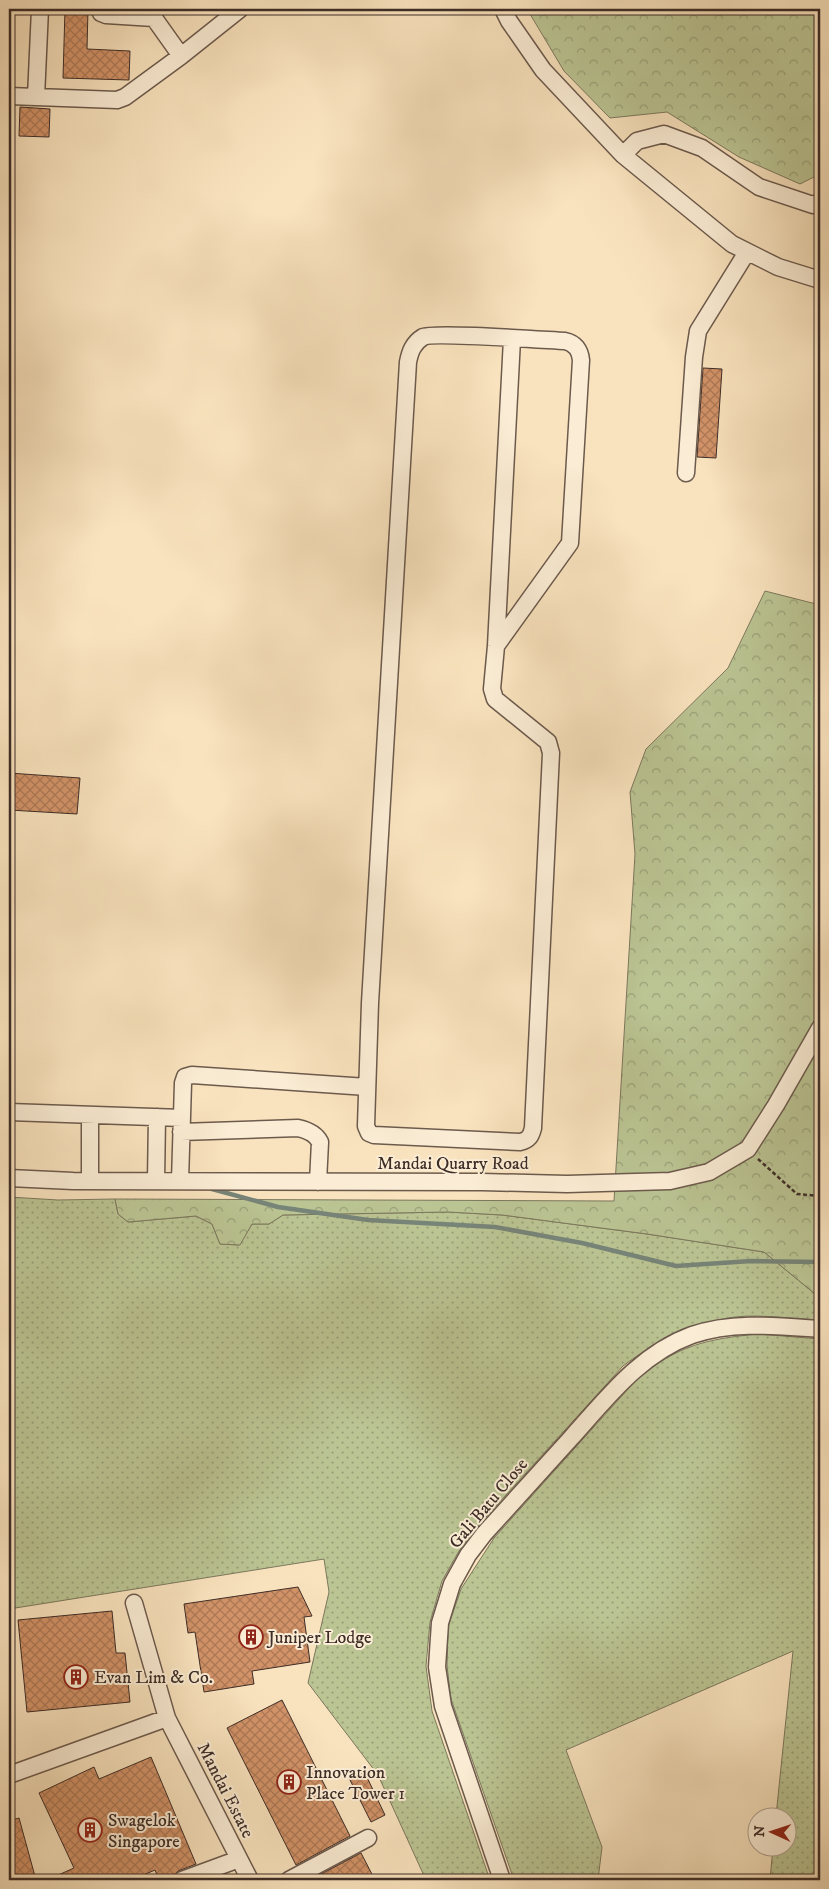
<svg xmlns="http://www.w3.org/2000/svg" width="829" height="1889" font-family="'IM FELL DW Pica',serif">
	<defs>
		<pattern id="grass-dots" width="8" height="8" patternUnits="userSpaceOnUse" patternTransform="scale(1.25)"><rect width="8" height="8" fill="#bbc493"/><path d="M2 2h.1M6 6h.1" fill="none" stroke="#99a078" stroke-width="1.8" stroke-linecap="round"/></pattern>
		<pattern id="forest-crowns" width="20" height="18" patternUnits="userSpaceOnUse" patternTransform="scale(1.25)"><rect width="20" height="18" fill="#bbc493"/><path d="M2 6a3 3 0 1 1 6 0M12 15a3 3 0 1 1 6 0" fill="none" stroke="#99a078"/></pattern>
		<pattern id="building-cross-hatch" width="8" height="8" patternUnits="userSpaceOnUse" patternTransform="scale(1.25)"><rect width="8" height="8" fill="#d29368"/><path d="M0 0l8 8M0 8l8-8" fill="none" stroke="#ac7856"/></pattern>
	</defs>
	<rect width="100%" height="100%" fill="#f9e3be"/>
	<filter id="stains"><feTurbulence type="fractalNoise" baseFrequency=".004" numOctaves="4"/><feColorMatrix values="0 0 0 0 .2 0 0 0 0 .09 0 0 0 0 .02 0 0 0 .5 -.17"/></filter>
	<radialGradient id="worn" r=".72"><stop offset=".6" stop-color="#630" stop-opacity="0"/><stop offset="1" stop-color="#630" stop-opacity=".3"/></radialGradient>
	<path fill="url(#grass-dots)" stroke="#7c785d" d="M9,1197L58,1200L115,1199L118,1214L128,1222L196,1216L212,1224L220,1244L239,1245L252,1224H269L283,1215L448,1212L502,1215L647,1234L764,1252L820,1298V1320C795,1319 759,1314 735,1317C693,1323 656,1341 623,1366L477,1527L459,1551L442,1581L430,1622L426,1666L432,1711L490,1880H426L378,1775L308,1683L329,1592L324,1559L9,1609Z
		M758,1334L820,1339V1880H770L773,1847L786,1846V1816H776L793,1651L566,1750L602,1847L598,1880H514L451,1699L447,1666L448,1627L461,1589L494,1538L637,1379C678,1345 707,1339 758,1334Z"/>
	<path fill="url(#forest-crowns)" stroke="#7c785d" d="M527,9H820V174L800,184L739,157L667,112L610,118L564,71Z
		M765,591L820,605V1298L764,1252L647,1234L502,1215L448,1212L283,1215L269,1224H252L240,1245L220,1244L212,1224L196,1216L128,1222L118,1214L115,1199L614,1201L635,854L630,792L646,749L728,668Z"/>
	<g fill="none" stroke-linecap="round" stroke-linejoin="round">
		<path stroke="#778478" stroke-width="4.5" d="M212,1189L278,1207L368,1220L495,1227L582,1243L676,1266L751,1261L820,1262"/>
	</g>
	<path fill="url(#building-cross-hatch)" stroke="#3d2d27" d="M65,9H88L87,49L130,51L129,80L63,78Z
		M20,107L50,109L49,137L19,136Z
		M703,368L722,369L716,458L697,457Z
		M9,773L80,778L77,814L9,810Z
		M298,1587L312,1616L304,1617L310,1662L252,1671L254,1684L204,1692L195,1632L188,1633L184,1604Z
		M112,1611L116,1653H125L130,1702L27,1712L18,1620Z
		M282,1700L350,1836L296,1865L227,1728Z
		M151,1757L196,1864L178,1871L170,1880H159L155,1870L132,1880H47L74,1868L39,1793L94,1767L99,1779Z
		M364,1771L385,1815L371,1822L349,1778Z
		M19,1818L36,1880H9V1821Z
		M361,1853L375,1880H310L359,1854Z"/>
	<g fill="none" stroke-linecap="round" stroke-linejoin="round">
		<g stroke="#6c5a4d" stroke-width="19">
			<path id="minor" d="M100,9L101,13L106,15L154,18
				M155,9L154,18L181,56
				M503,9L509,21L543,70L623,155L732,244L778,267L820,280
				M9,96L117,100L125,97L181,56L240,9
				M36,97L40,9
				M623,155L637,141L664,134L702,148L759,187L813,205L820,202
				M686,473L694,357L698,331L747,252
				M496,646L570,543L581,360C580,350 575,343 565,341C545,340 433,332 423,337C413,343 410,352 408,362L370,1003L366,1126L369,1133L374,1135L520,1142C529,1140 531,1136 533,1128L551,753L548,742L495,699L492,689L496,646L512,339
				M9,1112L182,1118
				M181,1132L298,1128C307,1130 316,1134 320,1142L318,1182
				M9,1178L73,1181L482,1182L567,1184L670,1181L709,1172L748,1149L776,1105L820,1028
				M90,1181V1116
				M156,1181L157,1117
				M180,1181L183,1083L185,1077L192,1075L367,1087
				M134,1603L167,1718L250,1880
				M9,1775L167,1718
				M182,1880L239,1859
				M289,1880L368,1838
				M502,1880L443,1706L437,1667L440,1623L452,1584L468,1555L484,1534C513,1502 542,1470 571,1438C607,1398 640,1354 692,1335C733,1321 777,1326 820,1329"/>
		</g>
		<path stroke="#3d2d27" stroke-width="2.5" stroke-dasharray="4 2.5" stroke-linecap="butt" d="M758,1159L797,1194L820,1196"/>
		<use href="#minor" stroke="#fbedd5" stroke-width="16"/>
	</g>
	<defs>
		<g id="building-ring" transform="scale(1.25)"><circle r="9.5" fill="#fbedd5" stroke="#8f2418" stroke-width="1.5"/><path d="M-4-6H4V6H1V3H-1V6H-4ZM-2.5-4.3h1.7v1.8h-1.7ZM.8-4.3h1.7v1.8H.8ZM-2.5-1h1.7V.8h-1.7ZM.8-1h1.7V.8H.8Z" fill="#8f2418"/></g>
	</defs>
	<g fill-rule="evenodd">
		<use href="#building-ring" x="251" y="1637"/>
		<use href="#building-ring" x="76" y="1677"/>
		<use href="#building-ring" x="289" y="1782"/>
		<use href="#building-ring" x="90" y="1830"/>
	</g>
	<g text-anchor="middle" stroke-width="4" stroke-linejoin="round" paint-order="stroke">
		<g font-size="18" fill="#3d2d27" stroke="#fbedd5">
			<text x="453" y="1169">Mandai Quarry Road</text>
			<text transform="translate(488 1503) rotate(-50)" y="6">Gali Batu Close</text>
			<text transform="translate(226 1790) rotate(63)" y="6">Mandai Estate</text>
		</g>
		<g font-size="18" fill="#3d2d27" stroke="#fbedd5" text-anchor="start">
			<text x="268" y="1643">Juniper Lodge</text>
			<text x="94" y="1683">Evan Lim &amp; Co.</text>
			<text x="306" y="1778">Innovation<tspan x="306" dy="21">Place Tower 1</tspan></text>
			<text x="108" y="1826">Swagelok<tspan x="108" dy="21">Singapore</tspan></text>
		</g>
	</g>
	<rect width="829" height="1889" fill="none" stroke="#f9e3be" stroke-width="30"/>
	<rect x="10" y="10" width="809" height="1869" fill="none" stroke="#3d2d27" stroke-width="2.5"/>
	<rect x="15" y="15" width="799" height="1859" fill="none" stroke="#3d2d27"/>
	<g transform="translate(772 1832) rotate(273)"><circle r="24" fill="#fbedd5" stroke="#afa08f"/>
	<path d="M0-4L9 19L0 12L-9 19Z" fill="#8f2418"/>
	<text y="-8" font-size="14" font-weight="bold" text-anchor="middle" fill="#3d2d27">N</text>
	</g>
	<rect width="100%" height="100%" filter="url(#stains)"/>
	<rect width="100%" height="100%" fill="url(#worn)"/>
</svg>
